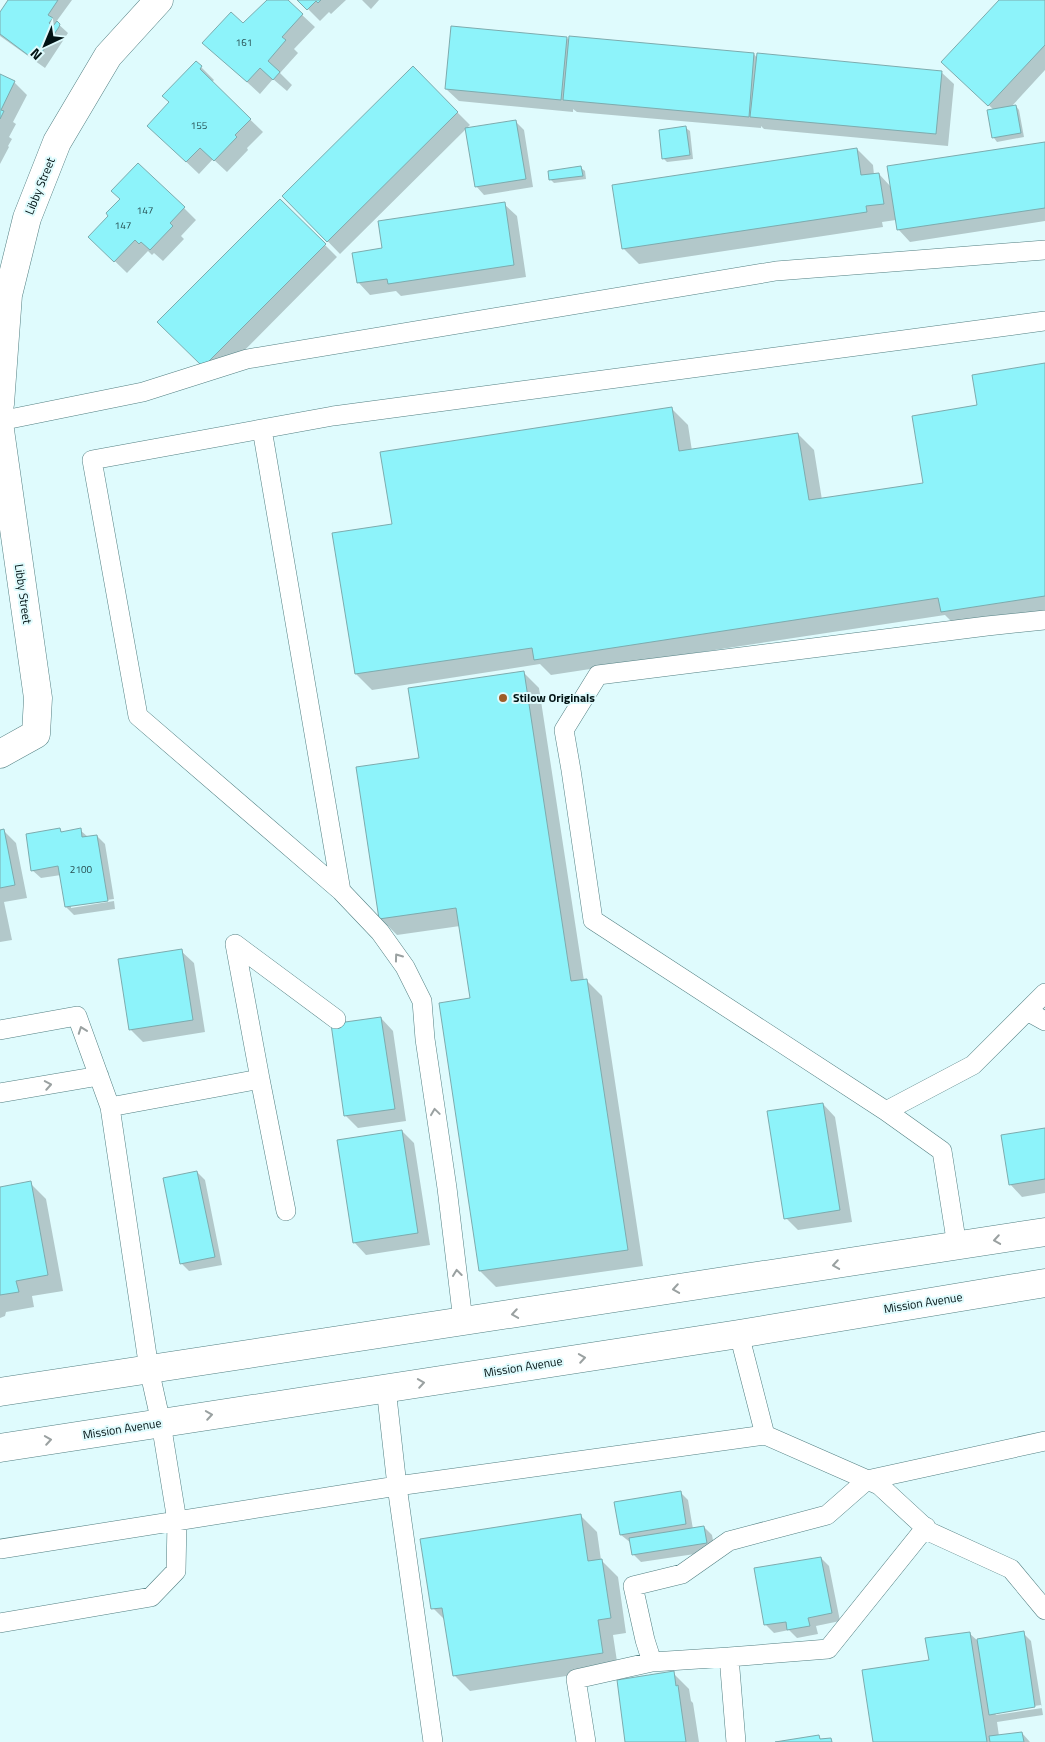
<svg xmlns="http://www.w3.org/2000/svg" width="1045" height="1742" font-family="'Titillium Web',sans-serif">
	<rect width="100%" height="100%" fill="#dffbfd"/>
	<path fill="#0003" fill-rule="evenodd" d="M10,0H72L56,22L68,33L45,68L0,36V14Z
		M269,0H286L315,27L294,49L298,53L280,73L292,85L287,91L273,79L260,94L204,43L243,25Z
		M299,0H346L331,14L329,12L320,21Z
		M362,0H379L371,9Z
		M1001,0H1045V70L1011,107L1016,106L1019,110L1024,137L997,142L994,138V110L955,74Z
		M567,38L570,41L754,54L757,58L941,72L954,84L948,146L764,129L761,126V128L577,112L573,109V112L459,101L446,89Z
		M196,62L214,80L212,82L263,132L247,148L248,150L227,172L213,159L199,174L161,138L171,102Z
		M413,68L470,125L340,254L284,196Z
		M0,75L14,82L27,95L13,122L16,124L9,137L12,139L8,146L9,147L0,164Z
		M516,122L524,130L533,187L484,195L476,186Z
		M686,128L690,131L693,159L667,162L663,158Z
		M1045,143V221L910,242L898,229L896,220L882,222L883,227L639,264L623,248L857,149L873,165L874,175L879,174L891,187Z
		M581,168L585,171L586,179L554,183L550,179Z
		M280,200L337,257L216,379L159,322Z
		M504,204L517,216L526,277L401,296L396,291L370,295L358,282L384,249Z
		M184,208L196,220L181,236L184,239L163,261L154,253L152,255L148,251L127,273L90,237Z
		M1045,365V614L958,628L945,615L551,675L540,664L372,690L356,674L393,525L672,409L688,425L692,451L798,434L814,450L822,500L924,484L978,406Z
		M523,672L539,688L584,981L586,980L602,996L643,1266L496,1287L480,1271L440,1004L472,999L460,926L397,935L381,919Z
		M60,830L63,833L80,830L88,837L97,836L105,844L114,899L71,905V908L114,901L115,909L74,915L66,907L61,875L41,878L32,870Z
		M0,831H4L16,843L27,898L4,902L12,940L0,942Z
		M181,951L194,963L205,1032L143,1042L131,1030Z
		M381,1018L393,1031L406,1121L358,1128L345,1115Z
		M823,1104L835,1117L852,1222L798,1230L786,1218Z
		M1045,1129V1193L1022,1197L1010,1184Z
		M402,1131L414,1143L430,1245L366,1255L354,1242Z
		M197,1172L205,1180L222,1265L189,1271L181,1263Z
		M30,1183L46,1199L63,1291L32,1296L34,1307L6,1312L5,1316L0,1318V1188Z
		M680,1492L688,1500L693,1529L704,1527L712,1535L715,1551L641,1562L633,1554L631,1543L621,1535L616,1503Z
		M581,1516L597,1532L601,1560L618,1577L626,1633L613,1635L618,1668L470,1691L454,1675L446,1621L433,1608Z
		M821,1558L829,1566L840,1621L816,1626L818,1634L797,1638L789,1630L774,1633L766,1625Z
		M969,1633L979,1642L1023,1633L1031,1641L1043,1715L997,1722L999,1736L1022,1733L1030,1742H875L930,1661ZM1041,1705L1042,1708L996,1715L994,1712Z
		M673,1673L689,1689L691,1701L693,1703L699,1742H626Z"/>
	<path fill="#8df3fa" stroke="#7dabae" d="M8,0H58L48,15L53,18L49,23L53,26L57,21L60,24L59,27L36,61L0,34V12Z
		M267,0H288L303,14L282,37L286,40L268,61L280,72L273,80L260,68L247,82L202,43L231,12L243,23Z
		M297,0H321L318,3L316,1L307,10Z
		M999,0H1045V45L988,106L941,62Z
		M451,26L567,37L561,100L445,89Z
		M569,36L754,53L749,117L563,100Z
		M757,53L942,71L936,134L750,117Z
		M196,61L202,66L200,69L251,119L235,135L237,137L214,161L200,148L186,162L147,126L169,102L162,96Z
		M413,66L458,112L327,242L282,196Z
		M0,74L15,81L1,110L4,111L0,119Z
		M1016,105L1021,133L992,138L987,110Z
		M516,120L526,179L475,187L465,128Z
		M686,126L690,155L662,159L659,130Z
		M1045,142V208L897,230L887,166Z
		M857,148L861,175L879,173L884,204L866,206L867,212L622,249L612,185Z
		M138,163L185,207L170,223L173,226L150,250L141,242L139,244L135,240L114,262L88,237L108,216L106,213L120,199L111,191Z
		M581,166L583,176L549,180L548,171Z
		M280,199L326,244L203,367L157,322Z
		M505,202L514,265L388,284L387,279L357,283L352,253L382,248L378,221Z
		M1045,363V596L941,612L938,598L534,660L532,648L355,674L332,533L392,524L380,452L672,407L679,451L798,433L809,500L923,483L912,416L977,405L972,375Z
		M524,671L571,981L587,979L628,1250L479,1271L439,1003L470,998L456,908L379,919L356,767L419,758L408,688Z
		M60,828L61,832L81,828L82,837L97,835L108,901L65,907L58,866L31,871L26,834Z
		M4,829L15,885L0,888V830Z
		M182,949L193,1020L129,1030L118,959Z
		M381,1017L395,1109L344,1116L331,1024Z
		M823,1103L840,1210L784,1219L767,1111Z
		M1045,1128V1179L1009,1185L1001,1135Z
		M402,1130L418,1233L353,1243L337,1140Z
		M197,1171L215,1257L180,1264L163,1178Z
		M31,1181L48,1275L16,1281L19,1292L0,1295V1187Z
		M681,1491L686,1524L620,1535L614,1502Z
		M581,1514L588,1561L602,1559L611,1618L598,1620L603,1653L453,1676L442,1608L431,1609L420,1539Z
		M704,1526L707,1543L632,1555L629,1538Z
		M821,1557L832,1613L808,1618L810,1626L787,1630L786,1622L764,1625L754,1568Z
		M1024,1631L1035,1707L989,1715L977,1639Z
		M970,1632L987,1742H873L862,1670L929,1660L925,1638Z
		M674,1671L676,1686L678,1685L686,1742H625L617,1680Z
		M1022,1732L1024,1742H990L989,1736Z
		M819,1735L820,1739L831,1738L832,1742H775Z"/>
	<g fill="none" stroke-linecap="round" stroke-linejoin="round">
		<g stroke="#527f82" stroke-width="20">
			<path id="service" d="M0,421L143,392L247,359L776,271L1045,250
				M262,429L341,891L138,716L92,460L333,416L1045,321
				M341,891L380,932L405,967L422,1001L425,1039L447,1188L463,1321
				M1027,1011L1045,1021
				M0,1030L77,1016L110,1107
				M260,1079L235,944L336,1019
				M0,1093L99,1076
				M886,1111L973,1065L1045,993
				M957,1246L942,1151L886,1111L593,920L571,770L564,730L598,675L987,626L1045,620
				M386,1388L397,1486L765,1435L739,1334
				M765,1435L879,1485L930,1532L1011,1569L1045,1610
				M0,1549L397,1486L433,1742
				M0,1623L151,1597L176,1571L177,1521L161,1423L149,1369L110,1107L260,1079L286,1211
				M729,1657L828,1649L926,1527
				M586,1742L576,1679L652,1662
				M736,1742L729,1657L652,1662L645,1640L633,1586L682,1574L729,1541L827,1515L867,1480L1045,1441"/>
		</g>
		<g stroke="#527f82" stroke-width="29">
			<path id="minor" d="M0,404L8,295L27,218L57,142L108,56L159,0
				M0,430L38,698L36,734L0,754"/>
		</g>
		<g stroke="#527f82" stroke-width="29">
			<path id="primary" d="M0,1392L1045,1232
				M0,1448L739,1334L1045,1283"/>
		</g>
		<use href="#service" stroke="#fff" stroke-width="19"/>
		<use href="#minor" stroke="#fff" stroke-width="28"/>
		<use href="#primary" stroke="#fff" stroke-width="28"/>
	</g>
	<defs><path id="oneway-chevron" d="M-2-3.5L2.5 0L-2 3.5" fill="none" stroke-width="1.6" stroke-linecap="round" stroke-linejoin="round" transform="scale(1.25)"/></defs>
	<g stroke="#9aa1a1">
		<use href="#oneway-chevron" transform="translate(398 957) rotate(-126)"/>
		<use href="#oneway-chevron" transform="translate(82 1030) rotate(-110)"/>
		<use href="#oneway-chevron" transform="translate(48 1085) rotate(-10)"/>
		<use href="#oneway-chevron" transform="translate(435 1112) rotate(-98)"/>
		<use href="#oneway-chevron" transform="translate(997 1240) rotate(171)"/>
		<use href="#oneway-chevron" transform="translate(836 1265) rotate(171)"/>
		<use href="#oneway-chevron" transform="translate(457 1273) rotate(-97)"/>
		<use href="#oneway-chevron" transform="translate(676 1289) rotate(171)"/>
		<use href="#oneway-chevron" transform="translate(515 1314) rotate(171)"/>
		<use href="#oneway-chevron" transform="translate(582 1358) rotate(-9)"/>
		<use href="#oneway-chevron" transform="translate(421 1383) rotate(-9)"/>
		<use href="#oneway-chevron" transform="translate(209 1415) rotate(-9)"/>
		<use href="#oneway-chevron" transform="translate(48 1440) rotate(-9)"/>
	</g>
	<circle fill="#9e5d28" stroke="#dffbfd" stroke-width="2" cx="503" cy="698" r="5"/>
	<g text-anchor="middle" stroke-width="4" stroke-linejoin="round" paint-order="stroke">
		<g font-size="10" fill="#254b4e">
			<text x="244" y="46">161</text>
			<text x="199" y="129">155</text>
			<text x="145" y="214">147</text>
			<text x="123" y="229">147</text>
			<text x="81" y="873">2100</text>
		</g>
		<g font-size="12" fill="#021314" stroke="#dffbfd">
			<text transform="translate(40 186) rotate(-68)" y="4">Libby Street</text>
			<text transform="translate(23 594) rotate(82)" y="4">Libby Street</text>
			<text transform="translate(923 1303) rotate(-9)" y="4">Mission Avenue</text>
			<text transform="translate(523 1367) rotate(-9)" y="4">Mission Avenue</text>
			<text transform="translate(122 1429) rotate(-9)" y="4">Mission Avenue</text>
		</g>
		<g font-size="12" font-weight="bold" fill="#021314" stroke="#dffbfd" text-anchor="start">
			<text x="513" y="702">Stilow Originals</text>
		</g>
	</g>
	<g transform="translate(45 45) rotate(224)" stroke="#dffbfd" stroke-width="4" paint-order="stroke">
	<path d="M0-4L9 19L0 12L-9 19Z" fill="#021314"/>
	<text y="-8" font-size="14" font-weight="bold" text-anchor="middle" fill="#021314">N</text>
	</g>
</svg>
